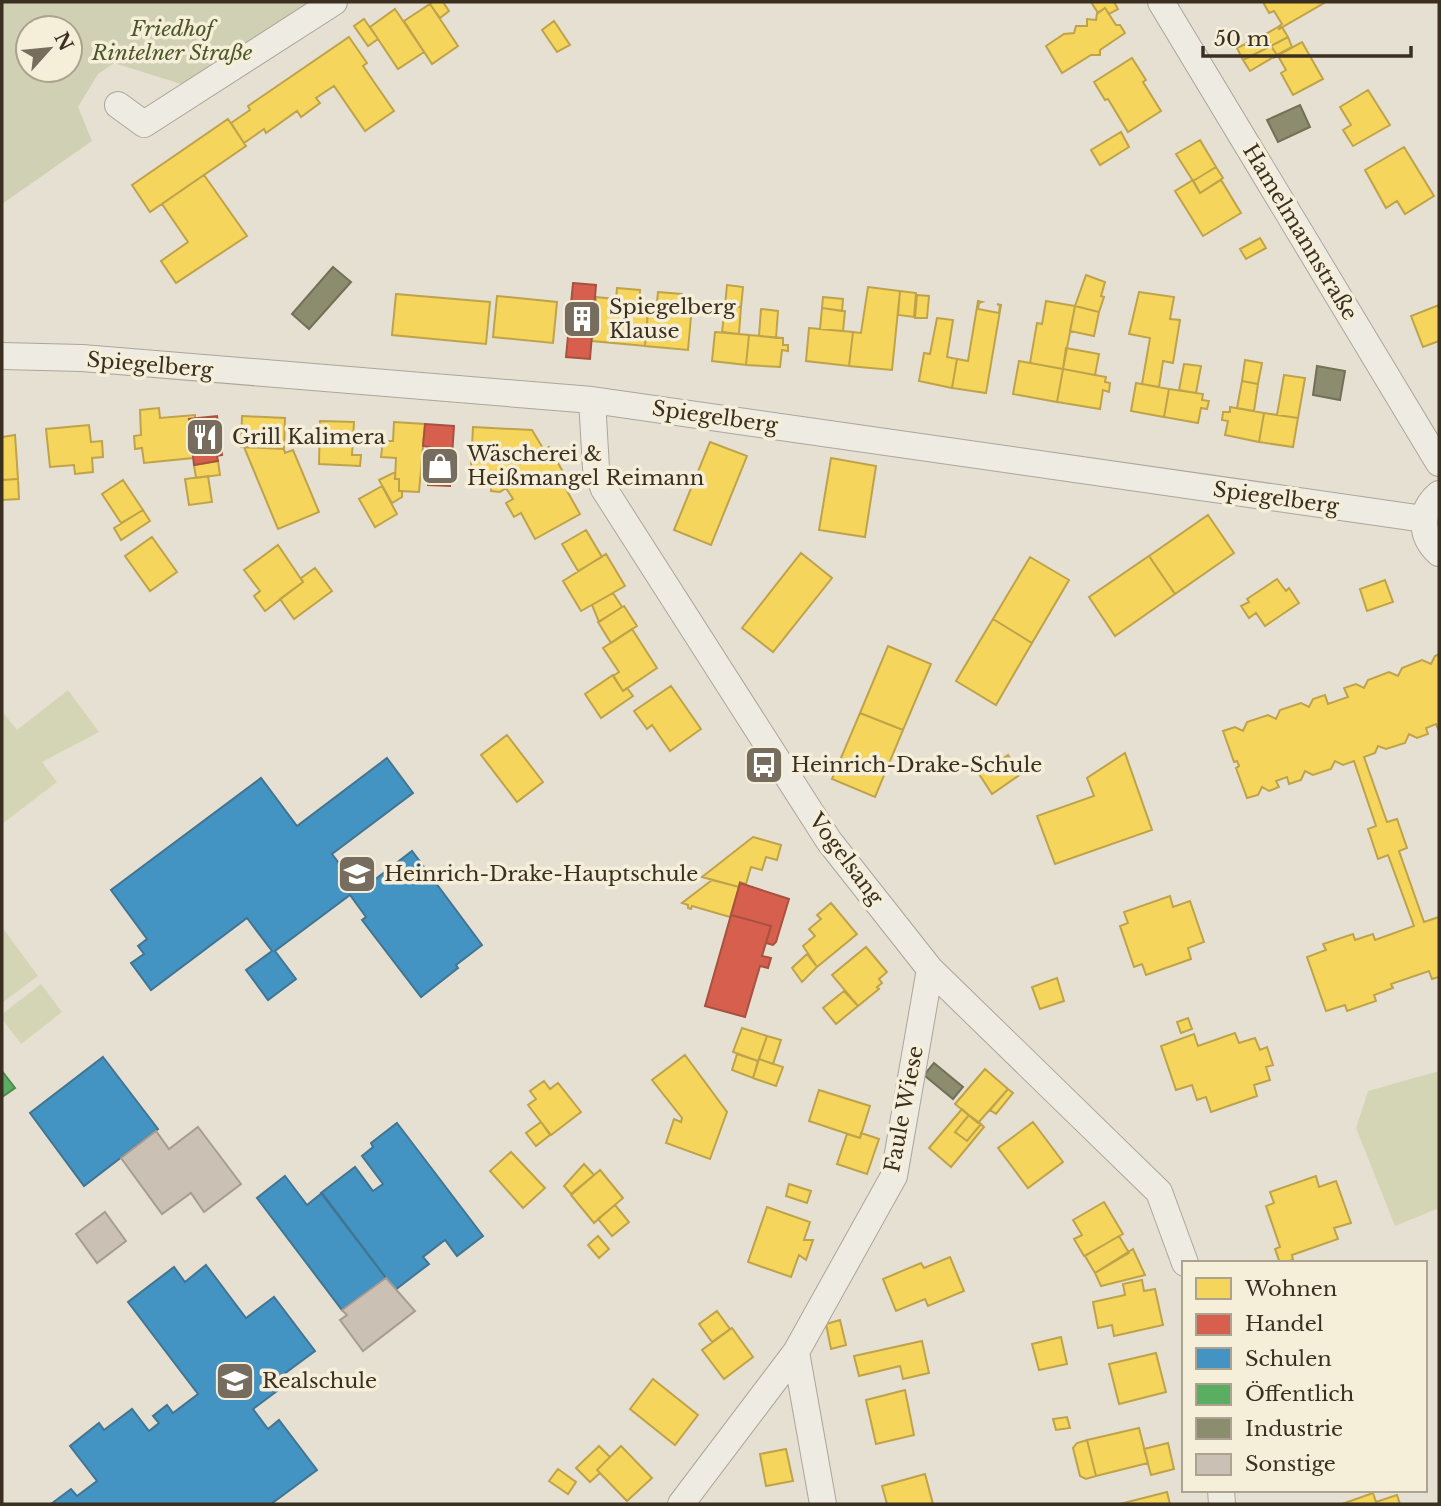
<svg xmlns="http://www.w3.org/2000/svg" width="1441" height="1506" font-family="'Libre Baskerville',serif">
	<rect width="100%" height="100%" fill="#e6e0d2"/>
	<path fill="#d4d5b5" d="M68,690L99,732L42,762L57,782L2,824V711L17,730Z
		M2,927L38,976L2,1003Z
		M41,984L62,1012L21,1044L2,1019V1014Z
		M1439,1071V1208L1395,1226L1356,1128L1368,1091Z"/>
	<path fill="#cfd0b4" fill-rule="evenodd" d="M2,2H309L181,84L114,63L98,74L78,107L92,141L2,204ZM28,28H70V70H28Z"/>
	<path fill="#f6d55c" stroke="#bea34a" stroke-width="2" d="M433,2H443L449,11L440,18L430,4Z
		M1091,2H1114L1118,9L1109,14L1105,8L1098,13Z
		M1263,2H1323L1324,3L1279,29L1278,27L1282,24L1274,11L1269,13Z
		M430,4L458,46L432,64L404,21Z
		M1105,8L1116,25H1120L1125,33L1100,50V55H1091L1062,73L1046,46L1064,34L1074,33L1076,26H1087V19L1096,20L1097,13Z
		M395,9L424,52L398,69L370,27Z
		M364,19L378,39L368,46L354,26Z
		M554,21L570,45L557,52L542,30Z
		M1278,27H1282L1288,37L1271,46L1266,34Z
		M1266,34L1271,46L1243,60L1237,48Z
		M349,37L367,63L363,66L394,111L365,131L334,86L316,98L320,103L301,117L297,111L266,133L264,129L244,143L231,123L250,110L248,106Z
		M1288,37L1292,47L1277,55L1271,46Z
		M1302,42L1323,79L1293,95L1281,73L1286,70L1278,56L1273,58Z
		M1271,46L1277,55L1250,71L1243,60Z
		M1132,58L1146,80L1143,82L1161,111L1128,132L1108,99L1105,100L1094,82Z
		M1368,90L1390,125L1353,146L1343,130L1351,125L1340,107Z
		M228,119L246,146L150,212L132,185Z
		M1121,132L1129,147L1100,165L1091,150Z
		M1200,140L1216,167L1193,181L1176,154Z
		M1404,147L1434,196L1405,214L1397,201L1386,208L1365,170Z
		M1216,167L1223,178L1200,193L1193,181Z
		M204,175L247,236L176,283L161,261L188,242L162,204Z
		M1193,180L1200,193L1221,180L1241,213L1203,236L1175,191Z
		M1260,238L1266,248L1246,259L1240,249Z
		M1086,275L1105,282L1101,296L1104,297L1099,312L1075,306Z
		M727,285L743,287L741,307L725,306Z
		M868,287L900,291L892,370L849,366L853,332L861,333Z
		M617,288L640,290L639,311L615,309Z
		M900,291L916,293L914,317L898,315Z
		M658,292L682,294L680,315L656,313Z
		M1139,292L1174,297L1170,319L1180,320L1173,363L1163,361L1159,387L1142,384L1150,338L1129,334Z
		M396,294L490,302L486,344L392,335Z
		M917,295L929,296L927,318H915Z
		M497,296L557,302L553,343L493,337Z
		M596,297L615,299V309L648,312L645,346L592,341Z
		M823,297L843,299L842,311L822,308Z
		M978,301L982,302L979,303L978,309L999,313L1000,306L997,304L1001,305L986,393L952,388L957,359L968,361Z
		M1046,301L1075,306L1063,369L1030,363L1037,323L1042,324Z
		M1439,305V341L1423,347L1411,316Z
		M725,306L741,307L739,334L722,332Z
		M1075,306L1099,312L1094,336L1070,331Z
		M822,308L845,311L843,331L820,329Z
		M761,309L778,311L776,338L759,336Z
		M648,312L691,316L688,350L645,346Z
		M937,318L953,320L947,357L957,359L952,388L919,381L924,353L930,354Z
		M809,328L853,332L849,366L806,361Z
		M715,332L749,335L746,365L712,361Z
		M749,335L783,338V345H788V351L782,350L780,367L746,365Z
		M1066,348L1099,354L1095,375L1063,369Z
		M1245,360L1262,363L1258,384L1242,381Z
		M1019,361L1063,369L1057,402L1013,394Z
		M1184,364L1201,366L1196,393L1179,390Z
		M1063,369L1106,377L1105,382L1110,383L1109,392L1103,390L1100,409L1057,402Z
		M1284,375L1305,378L1298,418L1277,415Z
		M1242,381L1258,384L1254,411L1237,408Z
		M1136,383L1169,389L1164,417L1131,411Z
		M1169,389L1203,394L1202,400L1209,401L1207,409L1201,408L1198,423L1164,417Z
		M1230,407L1264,413L1259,442L1225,435L1228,421L1222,420L1223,412H1230Z
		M159,408L160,418L195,415V419H189L193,458L144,463L142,448L135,449L134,436L141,435L140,410Z
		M1264,413L1298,418L1293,447L1259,442Z
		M242,416L285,418L284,449L241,447Z
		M320,421L354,422L352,455H361L360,466L319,464Z
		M394,422L425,424L419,492L399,491V479H395L396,458L381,457L383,441H393Z
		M89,425L91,442L102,441L103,457L92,458L93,472L75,474L74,465L50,467L46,429Z
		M473,427L532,430L544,450L549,447L567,479L562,482L580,514L535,539L521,513L514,517L506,503L513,499L506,488L500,492L491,491L492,478H487V485H470Z
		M15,435L18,479L2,480V437Z
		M710,442L747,456L711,545L674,530Z
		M244,447L284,449L285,453L293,450L319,512L278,529Z
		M831,458L876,466L865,537L819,530Z
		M218,461L220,475L196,478L194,465Z
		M395,472V479H399V491H402V497L392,503L379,480Z
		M208,476L212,502L189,505L185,479Z
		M18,479L19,499L2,500V480Z
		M123,480L143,510L121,523L102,494Z
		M382,486L397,514L375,527L359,499Z
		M143,510L150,521L121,540L114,528Z
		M1208,515L1234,553L1175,594L1149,556Z
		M586,530L602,557L578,571L562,544Z
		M152,537L177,572L150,591L125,556Z
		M278,545L303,582L265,611L254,596L260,591L244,570Z
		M801,553L832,578L773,652L742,628Z
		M606,554L625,586L581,611L563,581Z
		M1149,556L1175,594L1115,636L1089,597Z
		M1030,557L1069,580L1032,643L993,619Z
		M315,568L332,591L294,619L280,599L303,582L301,578Z
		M1277,579L1286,591L1289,588L1299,603L1265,626L1256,613L1249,618L1241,606L1249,602L1247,599Z
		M1385,580L1393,602L1367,611L1360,589Z
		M613,593L622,607L599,622L592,605Z
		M624,606L637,626L611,643L598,622Z
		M993,619L1032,643L996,705L956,681Z
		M632,629L657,668L623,691L613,676L619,672L603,648Z
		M888,646L931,664L903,730L860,713Z
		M1439,654V731L1436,724L1426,728L1428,734L1417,738L1409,734L1405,743L1386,749L1378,746L1375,753L1364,757L1387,822L1397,819L1407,848L1399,851L1424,922L1439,917V977L1432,979L1429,971L1391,984L1393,988L1374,995L1376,1001L1347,1011L1345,1005L1326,1011L1307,957L1326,950L1323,944L1353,934L1355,940L1373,934L1375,940L1414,926L1388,855L1378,859L1368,829L1376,826L1354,761L1343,765L1335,761L1331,769L1313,775L1305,771L1301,780L1289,784L1287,777L1276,781L1279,787L1269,791L1262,787L1258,795L1247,798L1236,768L1239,766L1237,761L1234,762L1223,731L1235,727L1243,731L1247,722L1268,715L1276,719L1280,710L1301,703L1309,707L1313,699L1325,695L1328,704L1348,697L1344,688L1356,684L1364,688L1368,680L1389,672L1398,676L1402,668L1422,660L1431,664L1435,656Z
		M613,675L623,691L627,688L633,696L601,718L585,694Z
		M671,686L701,729L670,751L652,725L647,729L634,711Z
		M860,713L903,730L875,797L832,779Z
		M507,735L543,782L517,802L481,755Z
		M1125,753L1152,830L1055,864L1037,816L1094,796L1087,778Z
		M1008,755L1021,774L992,794L979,774Z
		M753,837L781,845L777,860L766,857L762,870L751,867L746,884L740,882L739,887L702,877Z
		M712,880L739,887L730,917L692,906L691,909L688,908V905L682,903Z
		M1170,896L1173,907L1190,901L1204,942L1188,948L1191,959L1146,975L1142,964L1134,967L1120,926L1128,923L1124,912Z
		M831,903L857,934L817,967L803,946L815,936L809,929L821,919L817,915Z
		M866,947L887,972L879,979L882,983L877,987L879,989L858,1006L832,975Z
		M807,954L817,967L802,982L792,968Z
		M1057,978L1064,1001L1040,1009L1032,987Z
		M844,991L858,1006L836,1024L823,1008Z
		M1188,1018L1192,1029L1181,1033L1177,1022Z
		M742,1028L767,1036L758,1061L733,1052Z
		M1235,1033L1239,1043L1255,1038L1260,1050L1267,1047L1273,1065L1266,1067L1270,1080L1254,1085L1257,1096L1211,1112L1206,1097L1197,1100L1192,1085L1176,1090L1161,1046L1194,1034L1198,1046Z
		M767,1036L781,1040L773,1064L759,1059Z
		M737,1054L758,1061L753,1078L732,1070Z
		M685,1055L727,1112L710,1159L666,1143L674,1119L681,1122L682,1118L652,1080Z
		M759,1059L783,1067L776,1086L753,1078Z
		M985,1069L1008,1089L978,1123L955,1104Z
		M544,1081L550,1089L558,1083L581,1112L551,1135L528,1105L536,1099L530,1091Z
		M1008,1089L1013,1093L996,1114L990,1110Z
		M819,1090L870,1106L860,1138L809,1121Z
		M962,1109L969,1115L955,1132L967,1141L981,1124L984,1127L951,1167L929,1148Z
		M969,1115L981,1124L967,1141L955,1132Z
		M541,1122L550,1135L536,1146L526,1133Z
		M1033,1122L1063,1162L1028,1188L998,1148Z
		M861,1133L879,1139L867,1174L837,1164L847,1134L860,1138Z
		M511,1152L545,1188L523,1208L490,1171Z
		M584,1164L594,1175L571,1194L564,1186Z
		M600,1170L623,1198L594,1223L571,1195Z
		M1316,1176L1319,1187L1336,1181L1351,1223L1334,1228L1338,1239L1292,1255L1293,1260L1280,1263L1275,1249L1280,1247L1266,1206L1274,1203L1270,1192Z
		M789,1184L811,1191L807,1203L786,1196Z
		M1104,1202L1123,1234L1084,1256L1074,1239L1082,1235L1073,1220Z
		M615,1205L629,1222L612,1236L598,1219Z
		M767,1207L810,1222L804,1240H813L806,1260L799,1255L791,1277L748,1262Z
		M598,1236L609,1249L599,1258L588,1245Z
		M1119,1236L1129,1253L1095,1273L1085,1256Z
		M1133,1249L1145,1275L1101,1286L1095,1273Z
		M950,1257L964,1291L928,1306L925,1299L896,1311L883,1279L921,1263L924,1268Z
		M1142,1280L1144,1291L1155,1289L1163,1325L1114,1336L1112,1325L1098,1328L1093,1302L1125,1295L1123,1284Z
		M717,1311L730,1329L712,1342L699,1324Z
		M840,1320L846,1345L831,1349L826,1324Z
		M732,1328L753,1357L724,1379L702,1350Z
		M1061,1337L1067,1364L1039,1370L1032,1344Z
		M922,1341L929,1373L903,1379L900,1366L859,1376L854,1356Z
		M1156,1353L1166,1392L1119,1404L1109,1364Z
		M653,1379L698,1415L675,1445L630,1409Z
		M905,1390L914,1435L876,1444L866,1400Z
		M1067,1417L1070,1428L1056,1430L1053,1419Z
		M1139,1428L1148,1463L1096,1476L1087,1440Z
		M1087,1440L1096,1476L1086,1479L1080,1476L1073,1448L1077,1443Z
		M1168,1443L1174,1469L1151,1475L1144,1449Z
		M599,1446L610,1457L597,1470L600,1473L590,1482L576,1468Z
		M621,1446L652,1478L627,1501L597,1470Z
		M786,1449L793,1481L766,1486L760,1454Z
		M558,1469L576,1482L568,1494L549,1481Z
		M925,1474L933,1504H887L882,1486Z
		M1167,1492L1170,1504H1120Z
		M1373,1493L1376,1502L1397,1495L1400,1504H1342Z"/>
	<path fill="#d6604d" stroke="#a85140" stroke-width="2" d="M573,283L596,285L590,359L566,357Z
		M217,416L222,455L217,456L218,461L194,465L189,419Z
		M425,424L454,426L450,486L428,485L430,447L423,446Z
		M740,883L789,899L776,942L773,945L766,943L771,926L731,915Z
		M731,915L771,926L762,956L771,958L768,968L760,966L745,1017L705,1006Z"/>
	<path fill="#4393c3" stroke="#417592" stroke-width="2" d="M387,758L413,793L332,854L360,891L412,851L482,945L456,965L458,968L421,997L362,920L366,917L350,895L275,951L296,979L268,1000L246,970L272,951L247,918L151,990L131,963L144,954L138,946L147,939L111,890L261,778L297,826Z
		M103,1057L158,1129L84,1186L30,1113Z
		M397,1123L483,1236L457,1256L445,1240L423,1257L429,1264L395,1290L321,1193L355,1167L373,1191L383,1184L362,1156L373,1147L371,1143Z
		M285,1176L307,1205L322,1193L386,1278L342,1310L257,1198Z
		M206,1265L246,1318L274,1297L315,1351L280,1377L285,1385L253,1409L268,1429L279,1420L317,1470L271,1504H51L71,1489L77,1496L97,1481L70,1446L99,1423L104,1430L132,1409L149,1431L159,1423L153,1416L167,1405L173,1413L198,1394L128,1302L174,1267L185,1282Z"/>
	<path fill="#5aae61" stroke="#51884e" stroke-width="2" d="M2,1071L15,1088L2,1097Z"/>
	<path fill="#8c8c6e" stroke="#747057" stroke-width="2" d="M1300,105L1310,127L1278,142L1267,120Z
		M333,267L351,282L309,329L292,314Z
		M1317,366L1345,371L1340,400L1313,395Z
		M934,1063L963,1087L953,1099L924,1075Z"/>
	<path fill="#cac0b3" stroke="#a79c91" stroke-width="2" d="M198,1127L241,1184L204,1212L191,1193L162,1214L121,1158L156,1131L169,1149Z
		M105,1212L126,1241L97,1263L76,1234Z
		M386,1278L415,1311L363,1351L340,1320L347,1315L342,1310Z"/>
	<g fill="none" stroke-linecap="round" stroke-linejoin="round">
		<g stroke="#aca59a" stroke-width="28">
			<path id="street" d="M1161,2L1439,463
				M118,105L144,124L334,2
				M2,356L82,358L592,400L1424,519
				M592,400L596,468L604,489L829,841L930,969L1159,1192L1185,1263
				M1439,494C1419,511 1420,536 1439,553
				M796,1352L823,1504
				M1221,1490L1222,1504
				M681,1504L796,1352L894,1176L930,969"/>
		</g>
		<use href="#street" stroke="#eeebe3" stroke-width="26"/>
	</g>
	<defs>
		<g id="building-square" transform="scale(2.0125)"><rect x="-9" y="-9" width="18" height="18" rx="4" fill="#776d5f" stroke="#f5eed9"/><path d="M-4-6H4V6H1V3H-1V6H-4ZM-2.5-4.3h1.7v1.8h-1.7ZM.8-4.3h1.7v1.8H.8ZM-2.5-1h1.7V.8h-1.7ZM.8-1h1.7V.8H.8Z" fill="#fff"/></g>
		<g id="restaurant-square" transform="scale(2.0125)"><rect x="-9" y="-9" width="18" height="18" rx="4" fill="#776d5f" stroke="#f5eed9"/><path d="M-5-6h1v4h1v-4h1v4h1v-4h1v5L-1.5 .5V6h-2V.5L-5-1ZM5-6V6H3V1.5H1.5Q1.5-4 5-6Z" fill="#fff"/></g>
		<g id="shop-square" transform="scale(2.0125)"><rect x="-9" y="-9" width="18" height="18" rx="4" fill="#776d5f" stroke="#f5eed9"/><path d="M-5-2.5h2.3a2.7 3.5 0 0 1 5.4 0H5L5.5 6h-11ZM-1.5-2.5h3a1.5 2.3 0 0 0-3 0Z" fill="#fff"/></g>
		<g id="bus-square" transform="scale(2.0125)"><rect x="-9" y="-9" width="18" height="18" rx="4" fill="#776d5f" stroke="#f5eed9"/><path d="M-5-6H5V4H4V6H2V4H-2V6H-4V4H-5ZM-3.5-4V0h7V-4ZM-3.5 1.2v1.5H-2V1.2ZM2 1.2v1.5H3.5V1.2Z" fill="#fff"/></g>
		<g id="school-square" transform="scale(2.0125)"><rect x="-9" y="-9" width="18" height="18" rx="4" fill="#776d5f" stroke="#f5eed9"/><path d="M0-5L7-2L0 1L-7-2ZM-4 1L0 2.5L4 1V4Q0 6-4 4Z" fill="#fff"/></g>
	</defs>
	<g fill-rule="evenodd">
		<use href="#building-square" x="582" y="319"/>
		<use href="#restaurant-square" x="205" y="437"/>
		<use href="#shop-square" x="440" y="466"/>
		<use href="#bus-square" x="764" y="765"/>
		<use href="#school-square" x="357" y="874"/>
		<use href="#school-square" x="235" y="1381"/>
	</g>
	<g text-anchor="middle" stroke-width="7" stroke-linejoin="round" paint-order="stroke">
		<g font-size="21" font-style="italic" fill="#4a5729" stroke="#f5eed9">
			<text x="172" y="36">Friedhof<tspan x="172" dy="24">Rintelner Straße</tspan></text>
		</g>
		<g font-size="21" fill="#3b2f21" stroke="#f5eed9">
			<text transform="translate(1300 232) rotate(59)" y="7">Hamelmannstraße</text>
			<text transform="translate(150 365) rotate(5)" y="7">Spiegelberg</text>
			<text transform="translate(715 417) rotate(8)" y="7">Spiegelberg</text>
			<text transform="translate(1276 498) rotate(8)" y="7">Spiegelberg</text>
			<text transform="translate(846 859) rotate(53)" y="7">Vogelsang</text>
			<text transform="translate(904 1109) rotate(-79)" y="7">Faule Wiese</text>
		</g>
		<g font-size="21" fill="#3b2f21" stroke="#f5eed9" text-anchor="start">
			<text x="609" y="314">Spiegelberg<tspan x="609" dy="24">Klause</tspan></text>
			<text x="232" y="444">Grill Kalimera</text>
			<text x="467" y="461">Wäscherei &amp;<tspan x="467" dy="24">Heißmangel Reimann</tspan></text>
			<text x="791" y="772">Heinrich-Drake-Schule</text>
			<text x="384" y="881">Heinrich-Drake-Hauptschule</text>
			<text x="262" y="1388">Realschule</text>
		</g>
	</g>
	<rect width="1441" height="1506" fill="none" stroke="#3b2f21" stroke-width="7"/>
	<rect x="1182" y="1261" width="245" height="231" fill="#f5eed9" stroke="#aba28f" stroke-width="2"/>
	<rect x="1196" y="1278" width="35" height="21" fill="#f6d55c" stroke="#aba28f" stroke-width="2"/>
	<text x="1245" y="1296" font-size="21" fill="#3b2f21">Wohnen</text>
	<rect x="1196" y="1314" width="35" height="21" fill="#d6604d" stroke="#aba28f" stroke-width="2"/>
	<text x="1245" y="1331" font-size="21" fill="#3b2f21">Handel</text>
	<rect x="1196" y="1348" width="35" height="21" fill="#4393c3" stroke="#aba28f" stroke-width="2"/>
	<text x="1245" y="1366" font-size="21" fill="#3b2f21">Schulen</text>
	<rect x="1196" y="1384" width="35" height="21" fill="#5aae61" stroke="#aba28f" stroke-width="2"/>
	<text x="1245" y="1401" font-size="21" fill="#3b2f21">Öffentlich</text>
	<rect x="1196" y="1418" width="35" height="21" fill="#8c8c6e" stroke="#aba28f" stroke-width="2"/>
	<text x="1245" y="1436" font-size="21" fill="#3b2f21">Industrie</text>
	<rect x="1196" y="1454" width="35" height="21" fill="#cac0b3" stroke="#aba28f" stroke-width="2"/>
	<text x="1245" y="1471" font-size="21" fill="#3b2f21">Sonstige</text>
	<g transform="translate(49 49) rotate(63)"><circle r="33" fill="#f5eed9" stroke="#aba28f" stroke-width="2"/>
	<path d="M0-5L12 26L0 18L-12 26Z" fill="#776d5f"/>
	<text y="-10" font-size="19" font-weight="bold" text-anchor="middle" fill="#3b2f21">N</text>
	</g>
	<path d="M1203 46v10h208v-10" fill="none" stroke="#3b2f21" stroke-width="3.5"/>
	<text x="1214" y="46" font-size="21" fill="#3b2f21" stroke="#f5eed9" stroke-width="5" paint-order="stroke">50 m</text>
</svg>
